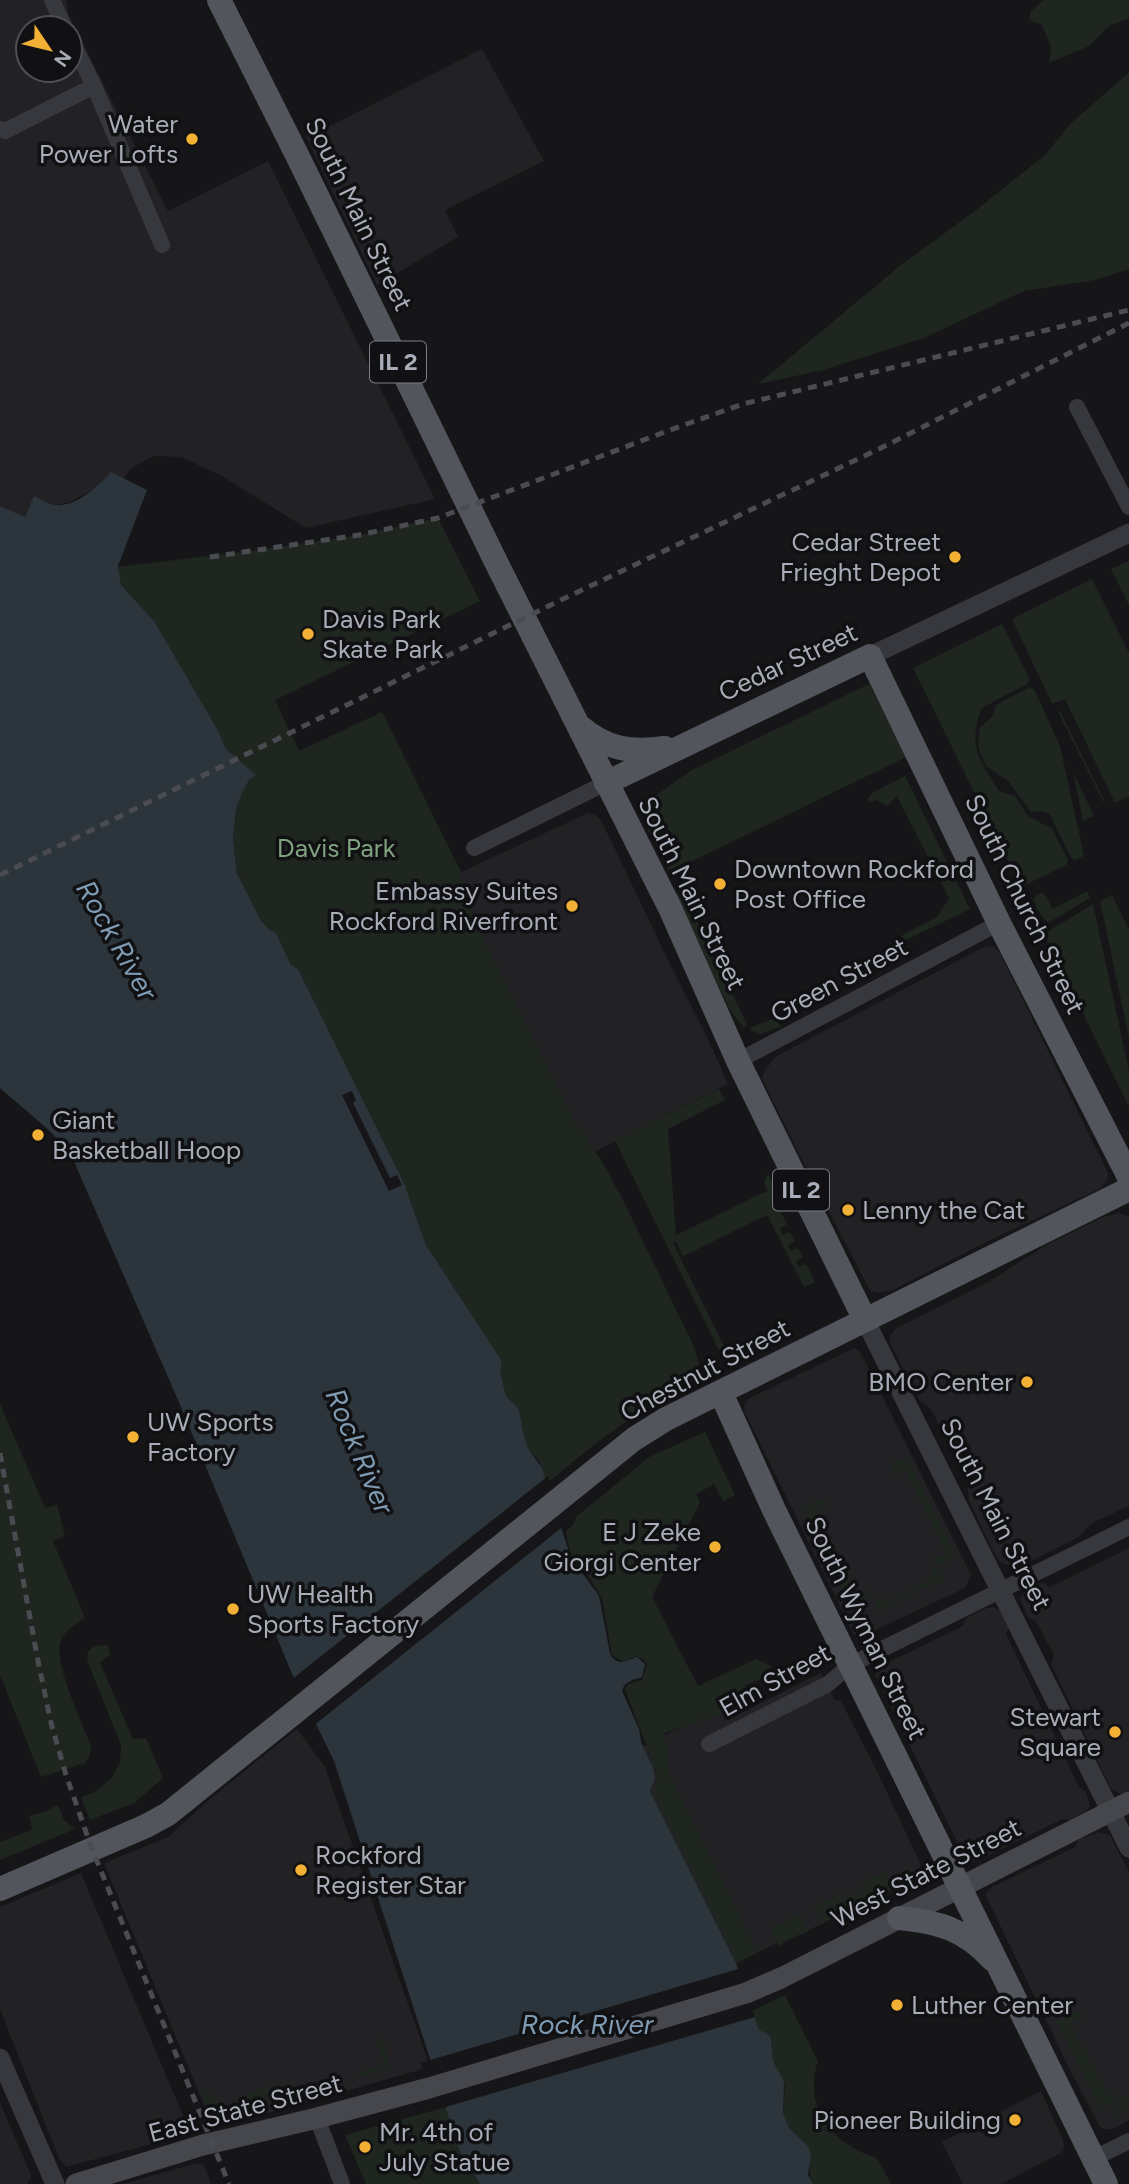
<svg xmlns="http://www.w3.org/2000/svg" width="1129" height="2184" font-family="Figtree,sans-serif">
	<rect width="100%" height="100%" fill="#161618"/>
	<path fill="#222225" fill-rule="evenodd" d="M0,0H66L69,16L168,211L268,161L435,499L306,528L220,475L181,457L154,456L130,469L124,478L111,472L94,489L70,502L55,505L25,518L0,506ZM28,28H70V70H28Z
		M482,49L544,161L445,210L458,237L377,285L305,135H312Z
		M588,813L594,814L601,820L670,964L709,1041L728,1084L594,1152L569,1112L457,886L461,885V872Z
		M993,946L999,951L1108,1173L1107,1181L1099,1189L980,1245L893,1290L877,1293L871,1291L865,1281L801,1158L762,1079L764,1072L775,1057L984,947Z
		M1120,1213L1129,1217V1506L1092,1523L1079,1537L1023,1565H1008L1000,1562L995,1555L969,1501L967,1482L933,1413L929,1407L920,1401L891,1345L889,1338L895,1329L990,1281L1046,1245L1103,1217Z
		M854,1348L860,1352L870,1371L971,1575L965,1588L867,1634L859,1636L854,1634L744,1411L745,1403L750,1398Z
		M1129,1548V1792L1121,1794L1111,1789L1051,1664L1054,1655L1036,1621L1029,1619L1020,1599L1026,1590L1043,1582L1050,1587Z
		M993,1607L1000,1611L1009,1628L1006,1634L1079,1787L1086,1792L1090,1806L1086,1811L1069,1820L1063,1819L977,1861L973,1862L966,1859L963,1854L875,1674L877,1669L889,1662L963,1626L966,1618L987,1608Z
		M821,1673L834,1699L841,1701L879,1775L919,1861L922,1874L779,1945L777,1943L736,1963L650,1791L653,1767L643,1746L727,1704L736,1712L741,1713Z
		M297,1729L325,1767L428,2061L421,2063L423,2069L279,2110L213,2127L104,1863L168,1837L210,1799Z
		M1098,1832L1110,1835L1129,1872V2120L1113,2129H1104L1100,2127L1070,2070L985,1894L992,1887L1075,1847L1078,1840Z
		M81,1873L184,2118L185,2132L181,2136L66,2167L59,2159L0,2009V1907Z
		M1041,2091L1063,2140L1064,2148L1061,2153L1001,2184H963L942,2142Z
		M0,2102L30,2173L31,2178L27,2184H0Z
		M197,2163L204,2165L211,2184H123Z"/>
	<path fill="#1e261f" d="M1044,0H1129V18L1109,26L1089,46L1049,63L1051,46L1042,25L1029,20L1031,11Z
		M1129,73V269L1095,280L1024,291L924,338L823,370L758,384L901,265L975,211L1045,155L1071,123Z
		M438,518L480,601L275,700L299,751L382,712L461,872V885L458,887L569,1112L604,1165L623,1200L695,1349L702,1376C697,1392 663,1402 648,1409C611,1428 579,1458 547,1483L539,1461L528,1448L522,1432L519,1409L506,1396L500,1370L502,1362L500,1358L426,1245L404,1183L298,969L291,966L276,933L269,929L261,921L237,872L233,839L236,809L242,793L249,780L255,775L226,749L154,621L121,585L118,567L264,549L359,535Z
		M1129,561V605L1111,569Z
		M1092,579L1129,653V796L1115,803L1065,699L1052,704L1012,619Z
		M1002,624L1030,680L1027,684L982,708C979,714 978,718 977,724C970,752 986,769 999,791L1015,796L1028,816L1052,829L1068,860L1066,865L1021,887L913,668Z
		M869,684L906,757L670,872L647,828V818L650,806L658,794L690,771Z
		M1028,688L1034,689L1060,746L1084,856L1075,860L1072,859L1050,815L1043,811L1031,812L1008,781L986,766L979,750L978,740L980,727L992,717L996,705Z
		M1060,711L1105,802L1104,803L1058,712Z
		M1073,772L1094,816L1083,821Z
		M905,776L970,909L904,941L901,936L937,917L949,898L897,796L887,806L877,800L872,802L867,800L872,793Z
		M1087,891L1090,898L1048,923L1037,909L1033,898L1043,892L1053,909Z
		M675,893L684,895L747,1024L744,1028L730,1010L674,896Z
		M1112,895L1129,930V1038L1100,901Z
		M1093,904L1129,1071V1107L1044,934Z
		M772,1019L782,1026L761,1034L750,1030L752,1027Z
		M719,1089L725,1100L668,1129L676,1235L767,1191L764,1182L768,1174L781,1199L776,1202L787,1224L780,1229L783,1235L790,1232L795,1241L788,1245L791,1251L798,1248L803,1257L796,1261L799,1267L806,1264L815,1282L804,1287L767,1215L683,1256L676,1241L673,1243L727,1352V1355L723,1358L615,1141Z
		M0,1404L45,1508L57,1505L65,1536L53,1541L85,1618C76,1624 65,1630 61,1640C52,1661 83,1724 91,1746L90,1755L85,1763L41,1777L0,1675Z
		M705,1432L735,1495L723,1501L714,1484L696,1494L700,1503L652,1597L698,1686L756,1659L771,1666L765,1678L745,1685L751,1701L744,1709H733L665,1733L670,1777L757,1953L737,1963L653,1792L658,1780L655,1768L625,1689L629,1684L642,1680L647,1665L643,1659L636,1656L623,1662L612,1655L602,1598L588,1575L571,1558L566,1531L573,1525L576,1517L649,1457Z
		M906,1458L955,1556L944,1564L933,1560L946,1552L904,1469L893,1474L889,1472L892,1465Z
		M820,1499L825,1500L826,1505L815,1513L858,1596L869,1591L870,1598L861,1605L851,1606L803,1508Z
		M934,1569L939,1571L944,1578L943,1581L918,1591L914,1595L912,1594L904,1599L902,1598L880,1612L877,1611L875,1601L880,1594L885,1603L934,1578L931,1570Z
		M107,1645L111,1654L100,1663L133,1739L146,1738L163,1778L134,1803L90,1820L81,1798L98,1790L111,1779L120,1762L121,1745L87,1660L88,1652L94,1646Z
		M58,1805L64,1820L75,1829L0,1860V1842L32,1830L29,1816L46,1811Z
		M885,1872L894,1889L887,1892L885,1890L872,1896L873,1900L843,1915L841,1912L823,1924L814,1907L841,1893L845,1900L863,1891L860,1885Z
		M799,1913L809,1931L800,1935L798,1933L779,1946L770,1928Z
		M785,1995L818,2061C802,2108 834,2145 877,2158L891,2184H813L811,2182L807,2145L789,2128L783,2113L785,2087L773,2061L771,2039L766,2033L759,2030L752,2011Z
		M1077,2010L1081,2011L1082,2016L1071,2024L1108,2095L1115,2092L1116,2096L1114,2103L1102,2109L1099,2108L1056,2022Z
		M381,2034L391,2068C385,2070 381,2065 376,2073L359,2077L358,2073L383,2063L377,2042Z
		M268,2087H274L279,2097L212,2115L201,2093L208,2090C235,2122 239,2092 268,2087Z
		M1123,2096L1126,2101L1129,2099C1129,2111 1126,2113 1116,2117L1113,2110L1118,2107L1120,2097Z
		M446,2107L460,2152L480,2184H366L345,2135Z"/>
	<path fill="#2c353c" d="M111,472L147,490L118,566L121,585L154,621L217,729L226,749L256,775L249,780L242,793L236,809L233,839L237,873L261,921L269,929L276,933L291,965L298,969L404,1183L426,1245L500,1358L502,1362L500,1371L506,1396L519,1409L523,1432L528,1448L542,1468L571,1558L599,1596L610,1654C618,1667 625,1661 637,1657L645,1664L642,1677C634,1680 624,1681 622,1691L639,1729L641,1742L653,1767L655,1779L650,1791L736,1963L759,2030L767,2033L771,2039L773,2061L784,2082L783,2113L789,2128L807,2145L811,2153L808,2175L813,2184H480L460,2152L334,1761L295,1681L181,1407L73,1159L51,1132L0,1088V506L25,517L34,496C40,499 48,504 55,505C77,507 98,486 111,472Z"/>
	<path fill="#161618" d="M352,1091L356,1100L353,1103L390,1178L397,1175L402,1185L389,1191L342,1095Z
		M548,1476L565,1525L313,1726L291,1680Z
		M738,1969L755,2017L442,2108L427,2061Z"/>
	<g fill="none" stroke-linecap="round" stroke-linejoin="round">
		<path stroke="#37383d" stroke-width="16" d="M52,0L65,28
			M70,37L94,86L162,245
			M0,129L5,131L94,86
			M1077,407L1129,507
			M474,848L606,783
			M738,1061L999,923
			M709,1744L828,1684L850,1665L1129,1527
			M317,2118L342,2184
			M1094,2158L1129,2141"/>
		<path stroke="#37383d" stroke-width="19" d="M870,656L1129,533
			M865,1320L1129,1848
			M0,2058L55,2184"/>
		<path stroke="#45474d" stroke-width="21" d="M76,2184L203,2145L317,2118L429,2088L746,1993L781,1978L1129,1802"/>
		<path stroke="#53555c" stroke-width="24" d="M219,0L298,157L497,564L670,908L738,1061L865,1320
			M579,726C607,749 629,753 665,748
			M606,783L870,656L999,923L1129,1177
			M721,1393L774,1510L1106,2184
			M0,1889L146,1826L168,1814L634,1439L666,1419L1129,1189
			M899,1918C939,1922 964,1929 992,1959"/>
		<path stroke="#4a4c52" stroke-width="5" stroke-dasharray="9 7" stroke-linecap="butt" d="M210,557L359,535L438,518L670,430L743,404L1129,310
			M0,875L565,598L879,449L1129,323
			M0,1453L37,1656L51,1723L66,1775L92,1849L229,2184"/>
	</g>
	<g fill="#f2b134" stroke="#111113" stroke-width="2.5">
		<circle cx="192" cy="139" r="7"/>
		<circle cx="955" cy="557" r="7"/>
		<circle cx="308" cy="634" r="7"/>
		<circle cx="720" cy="884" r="7"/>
		<circle cx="572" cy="906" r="7"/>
		<circle cx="38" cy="1135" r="7"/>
		<circle cx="848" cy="1210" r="7"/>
		<circle cx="1027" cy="1382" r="7"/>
		<circle cx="133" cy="1437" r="7"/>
		<circle cx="715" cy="1547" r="7"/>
		<circle cx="233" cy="1609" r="7"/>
		<circle cx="1115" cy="1732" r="7"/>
		<circle cx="301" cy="1870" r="7"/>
		<circle cx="897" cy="2005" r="7"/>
		<circle cx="1015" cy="2120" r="7"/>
		<circle cx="365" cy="2147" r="7"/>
	</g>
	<g text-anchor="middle" stroke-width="7" stroke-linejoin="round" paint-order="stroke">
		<g fill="#111113" stroke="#7b7e86" stroke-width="2">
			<rect x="370" y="341.5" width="56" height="41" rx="5"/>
			<rect x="773" y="1169.5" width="56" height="41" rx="5"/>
		</g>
		<g font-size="24" font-weight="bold" fill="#a8adb8">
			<text x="398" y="370">IL 2</text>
			<text x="801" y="1198">IL 2</text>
		</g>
		<g font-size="26" fill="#a8adb8" stroke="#111113" text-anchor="start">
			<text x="178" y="133" text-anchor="end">Water<tspan x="178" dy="30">Power Lofts</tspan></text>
			<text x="941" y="551" text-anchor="end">Cedar Street<tspan x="941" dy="30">Frieght Depot</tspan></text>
			<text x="322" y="628">Davis Park<tspan x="322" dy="30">Skate Park</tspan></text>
			<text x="734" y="878">Downtown Rockford<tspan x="734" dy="30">Post Office</tspan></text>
			<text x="558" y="900" text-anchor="end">Embassy Suites<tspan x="558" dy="30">Rockford Riverfront</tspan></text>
			<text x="52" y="1129">Giant<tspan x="52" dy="30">Basketball Hoop</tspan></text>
			<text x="862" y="1219">Lenny the Cat</text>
			<text x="1013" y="1391" text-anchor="end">BMO Center</text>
			<text x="147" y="1431">UW Sports<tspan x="147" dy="30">Factory</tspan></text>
			<text x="701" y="1541" text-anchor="end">E J Zeke<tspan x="701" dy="30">Giorgi Center</tspan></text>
			<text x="247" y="1603">UW Health<tspan x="247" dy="30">Sports Factory</tspan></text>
			<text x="1101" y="1726" text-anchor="end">Stewart<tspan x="1101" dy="30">Square</tspan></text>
			<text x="315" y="1864">Rockford<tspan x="315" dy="30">Register Star</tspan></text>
			<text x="911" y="2014">Luther Center</text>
			<text x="1001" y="2129" text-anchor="end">Pioneer Building</text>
			<text x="379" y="2141">Mr. 4th of<tspan x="379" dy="30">July Statue</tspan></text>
		</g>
		<g font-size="26" fill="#a8adb8" stroke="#111113">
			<text transform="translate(359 214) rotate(64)" y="9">South Main Street</text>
			<text transform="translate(788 662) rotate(-25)" y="9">Cedar Street</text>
			<text transform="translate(692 893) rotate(64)" y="9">South Main Street</text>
			<text transform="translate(1025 904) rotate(64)" y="9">South Church Street</text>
			<text transform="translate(839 980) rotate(-28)" y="9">Green Street</text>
			<text transform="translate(705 1370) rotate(-28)" y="9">Chestnut Street</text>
			<text transform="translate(996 1514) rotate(63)" y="9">South Main Street</text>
			<text transform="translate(866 1628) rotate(64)" y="9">South Wyman Street</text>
			<text transform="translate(775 1680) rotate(-29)" y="9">Elm Street</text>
			<text transform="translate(926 1873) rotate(-27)" y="9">West State Street</text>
			<text transform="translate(245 2108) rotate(-15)" y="9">East State Street</text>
		</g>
		<g font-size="26" fill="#7fa381" stroke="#111113">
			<text x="336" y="857">Davis Park</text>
		</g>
		<g font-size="28" font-style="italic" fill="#7f9bb3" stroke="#111113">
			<text transform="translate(117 940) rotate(60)" y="10">Rock River</text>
			<text transform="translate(360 1451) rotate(67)" y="10">Rock River</text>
			<text x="587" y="2034">Rock River</text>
		</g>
	</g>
	<g transform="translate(49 49) rotate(125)"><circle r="33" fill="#111113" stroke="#4d4f55" stroke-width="2"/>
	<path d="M0-5L12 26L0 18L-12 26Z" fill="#f2b134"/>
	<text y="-10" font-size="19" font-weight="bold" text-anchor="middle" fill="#a8adb8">N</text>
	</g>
</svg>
